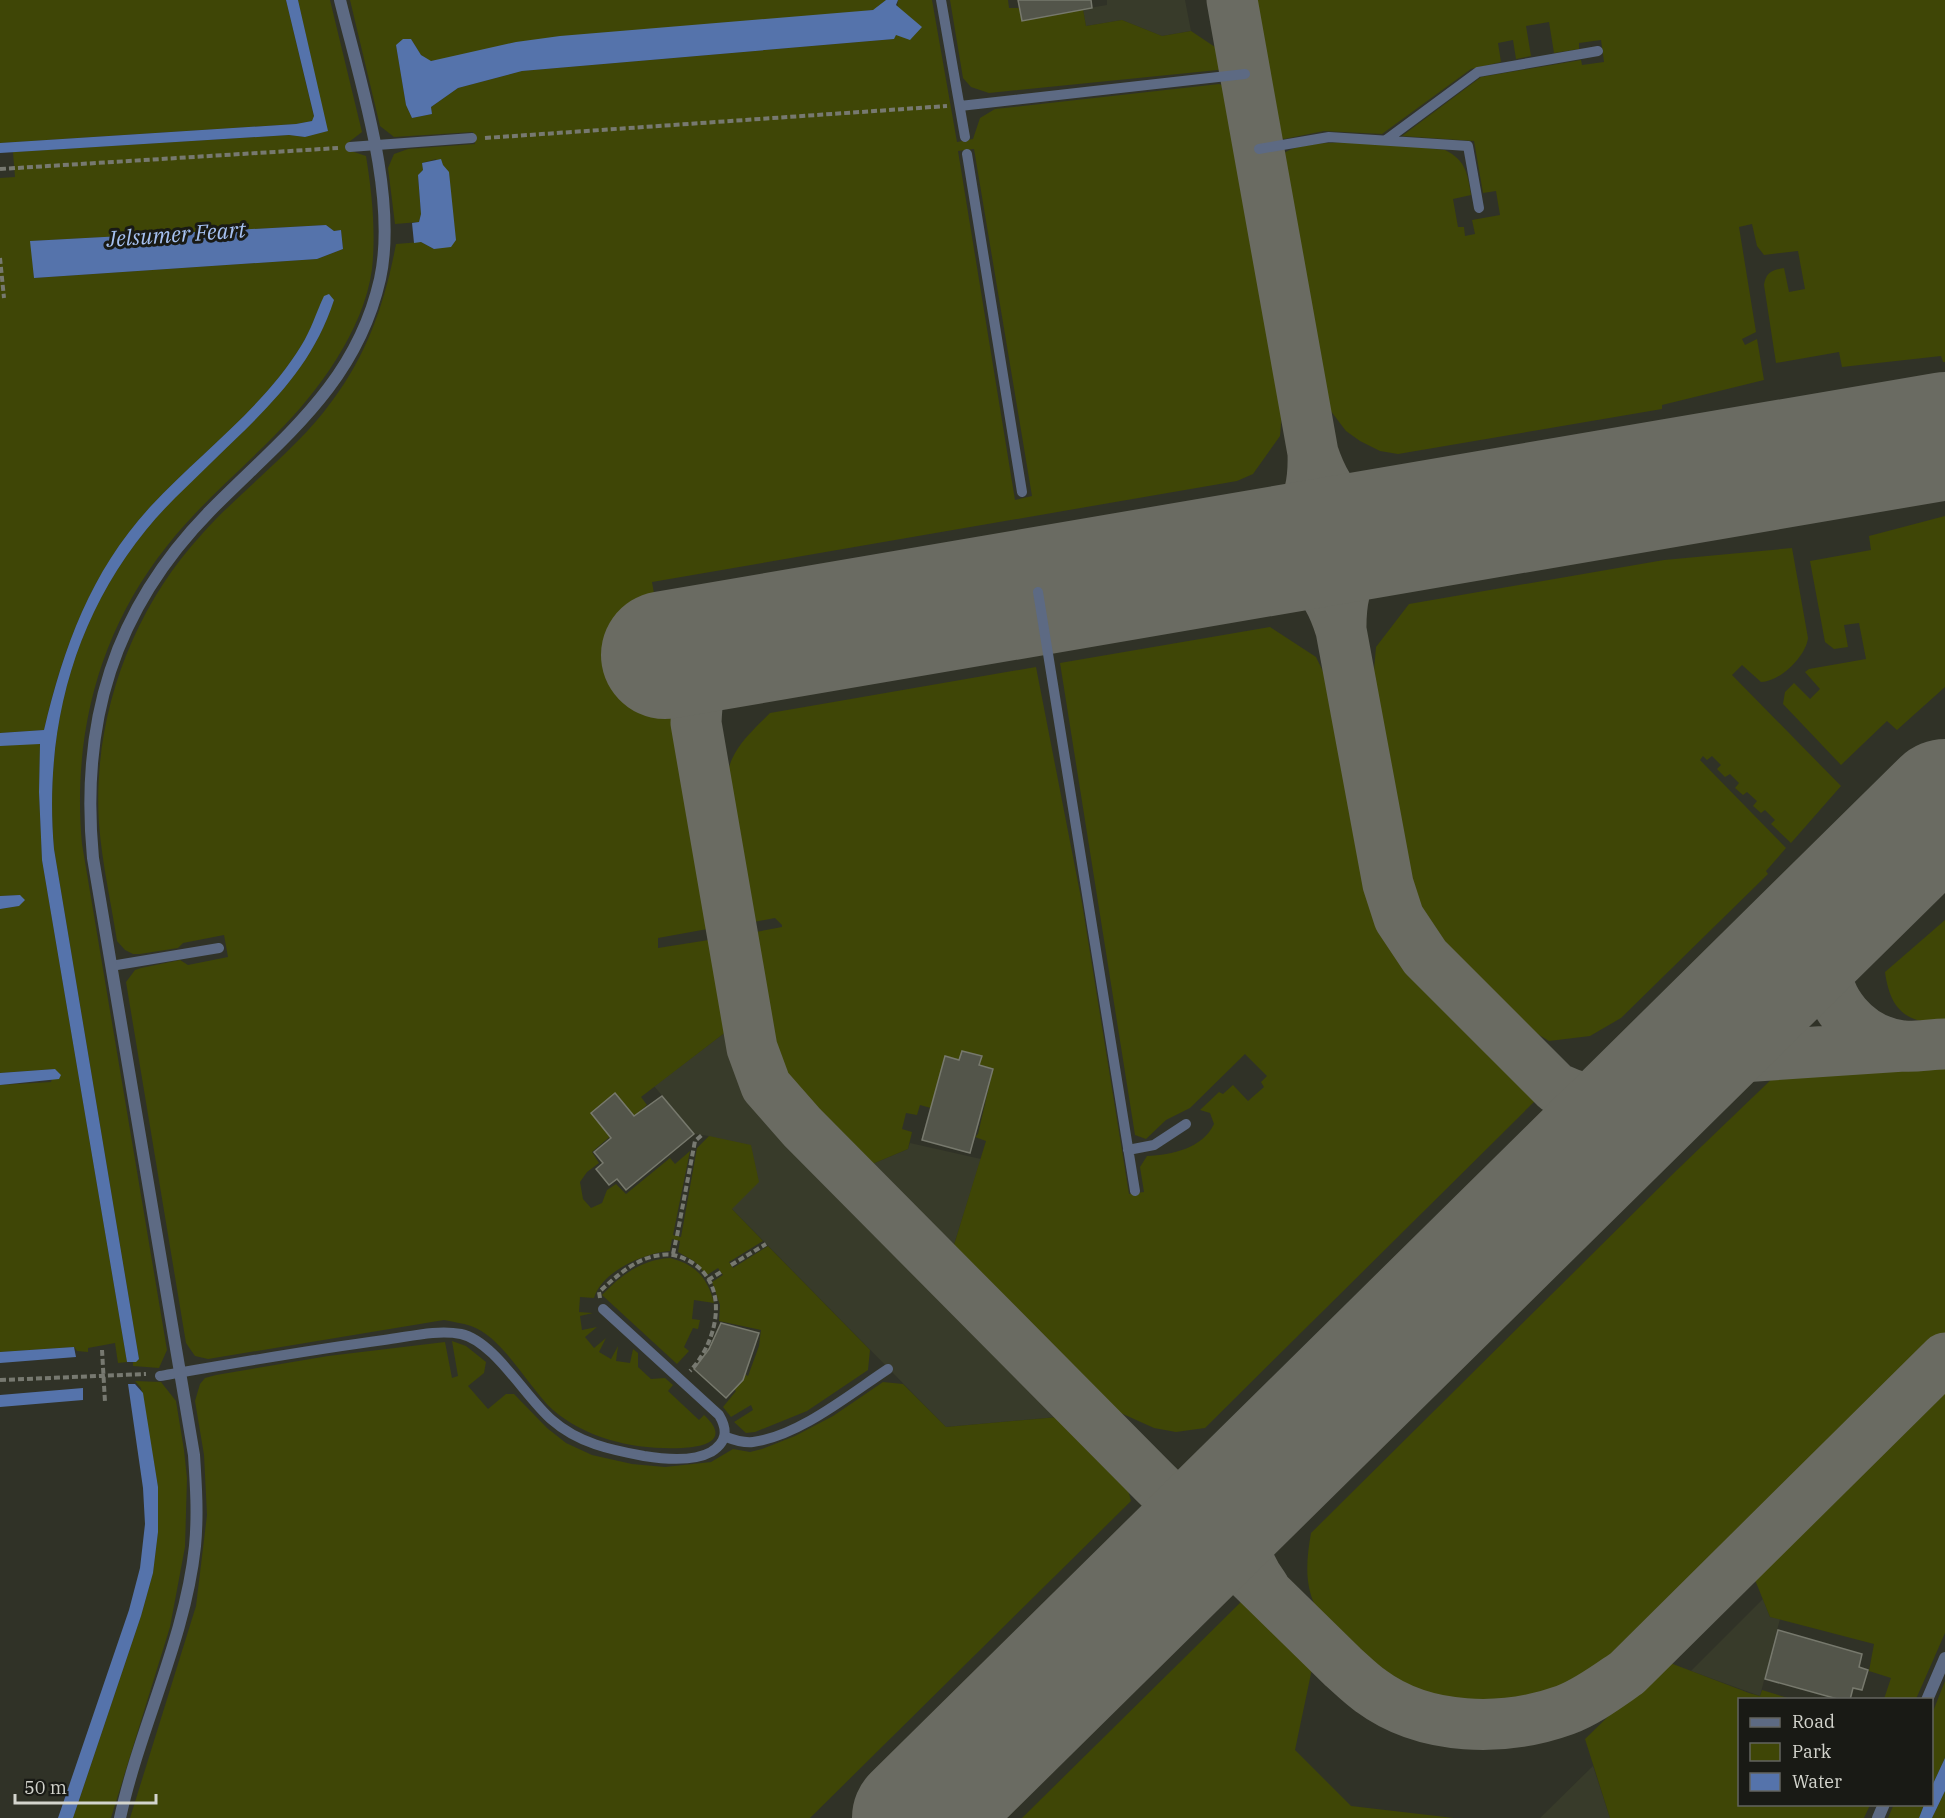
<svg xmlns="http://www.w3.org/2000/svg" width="1945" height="1818" font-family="'IBM Plex Serif',serif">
	<rect width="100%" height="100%" fill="#303227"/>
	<path fill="#383b2a" d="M1107,0H1185L1191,31L1162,36L1122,20L1086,26L1083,9L1107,5Z
		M731,1028L738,1069L746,1094L759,1113L1058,1417L946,1427L732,1209L709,1136L694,1134L654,1086Z
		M910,1143L981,1159L953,1248L870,1165L908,1149Z
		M1763,1599L1770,1617L1780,1619L1760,1696L1691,1671Z
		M1593,1766L1610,1818H1540Z"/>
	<path fill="#3f4606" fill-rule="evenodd" d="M0,0H286L314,117L312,121L296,124L0,143Z
		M298,0H330L362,132L349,142L351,151L366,156C372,193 376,231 372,269C364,330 317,394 275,435C239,472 199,505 167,546C99,631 72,736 82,844L167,1350L159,1368L133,1366V1362L139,1359L54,849C44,733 72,621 146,530C167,504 192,481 216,458C266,409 311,370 334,300L324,297C316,314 311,330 301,346C263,408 200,453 151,506C92,570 63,647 44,730L0,733V178L15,177L13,152L289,135L305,137L327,131ZM326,225L334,231L341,230L343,249L317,259L34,278L31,241Z
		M350,0H886L874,10L430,61L421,55L411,39L396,45L406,105L412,118L432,114L431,107L458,88L522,71L894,39L898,0H932L957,142L973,139L980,118L995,109L1219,84L1230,88L1284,390L1280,436L1253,474L1237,481L652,582L713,928L658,938V948L715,939L731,1028L641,1097L647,1105L592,1152L599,1163L587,1172L580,1182L583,1199L591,1208L602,1203L607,1190L616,1184L626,1194L670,1158L675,1164L690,1151L673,1235L681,1237L697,1148L709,1136L751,1145L759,1182L732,1209L763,1241L729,1262L733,1268L768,1246L870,1350L868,1370L807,1411L755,1432L746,1433L734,1422L753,1410L751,1405L731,1417L723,1407L736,1391L727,1383L737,1370L748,1376L759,1346L761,1330L719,1321L720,1305L712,1282L723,1275L718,1268L707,1275L694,1261L678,1252L680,1241L672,1239L670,1251C644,1253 602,1271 594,1298L580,1297L579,1312L593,1313L580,1316L582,1330L597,1327L585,1337L594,1348L606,1338L599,1352L611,1359L618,1346L616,1361L630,1363L633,1349L638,1353V1367L651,1379L665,1378L673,1385L668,1391L699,1420L704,1415C731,1440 705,1447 682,1448C637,1450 588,1440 553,1410C528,1387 503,1337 471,1326C462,1323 453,1322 444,1320L208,1359L195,1356L186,1343L126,982L135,970L141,968L180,960L188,965L228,957L224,935L183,943L178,948L140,954H133L125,950L117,941C111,902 102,863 99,824C92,719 131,611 202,534C243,488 296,451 332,401C368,353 385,302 396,244L421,242L434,249L436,159L422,163L423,170L418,176L421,214L419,222L395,224L388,168L394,154L408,149L475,144L473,132L394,137L380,126ZM974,149L1032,496L1015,500L958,151Z
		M950,0H1008L1009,8L1083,9L1086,26L1122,20L1162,36L1191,31L1224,53L1226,66L1218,70L989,93L971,87L963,78Z
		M1253,0H1945V362H1943L1941,356L1842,367L1839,352L1776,363L1764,285C1766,272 1772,270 1784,268L1789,292L1805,289L1798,251L1764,255L1757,246L1752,224L1739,227L1756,332L1742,339L1745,345L1757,339L1764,380L1662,405V409L1398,454L1380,451L1360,441L1346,431L1330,410L1317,374L1278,158C1302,131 1409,147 1445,150C1466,160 1468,175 1471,195L1453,199L1458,227H1464L1465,236L1475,234L1472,220L1500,215L1496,191L1483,193L1474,141L1402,136L1481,77L1581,60L1582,65L1604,62L1601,40L1579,43V49L1554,53L1549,22L1526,26L1531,56L1516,59L1513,40L1498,43L1501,62L1471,69L1382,134L1324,131L1284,139L1274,135Z
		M1945,516V687L1897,730L1887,721L1841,765L1783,704L1785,692L1794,683L1810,699L1820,689L1805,672L1809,669L1866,659L1859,623L1844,625L1848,647L1834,649L1825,642L1810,561L1871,550L1869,536Z
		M1792,548L1808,638C1806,656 1780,682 1761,682L1742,665L1732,675L1841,786L1791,843L1771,824L1775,820L1765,810L1761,813L1753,806L1757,801L1747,792L1743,795L1735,788L1739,783L1730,774L1725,777L1717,769L1721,765L1712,756L1707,760L1703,756L1700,760L1786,848L1766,871L1768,874L1621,1018L1590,1036L1549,1041L1508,1016L1433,939L1419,917L1409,892L1372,693L1376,647L1409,604L1664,560Z
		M1270,627L1316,657L1336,698L1375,901L1391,942L1413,968L1538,1098L1205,1428L1176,1432L1154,1428L1114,1410L953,1248L986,1141L975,1137L978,1134L993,1069L979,1065L982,1056L962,1051L959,1060L945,1056L931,1108L920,1105L917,1115L906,1113L902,1129L912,1132L908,1149L870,1165L786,1078L771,1052L751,933L782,927V925L775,918L749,923C742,887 717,789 732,759C740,741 756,727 770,713L1036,667L1082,903L1129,1194L1144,1192L1140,1167L1147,1156C1172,1155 1203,1148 1214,1124L1210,1113L1200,1110L1219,1092L1223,1094L1233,1085L1248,1101L1264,1087L1261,1082L1267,1076L1245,1054L1190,1108L1166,1120L1146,1139L1135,1135L1060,663Z
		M36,743L40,744L39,792L42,860L127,1362L118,1363L115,1343L88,1348V1352L77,1351L74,1347L0,1352V1085L51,1082L55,1069L0,1073V909L19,906L20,895L0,896V746Z
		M1945,920V1022C1906,1025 1890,1009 1885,972Z
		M1945,1066V1335L1619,1656C1533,1723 1432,1726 1351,1650C1310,1612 1301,1588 1311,1533L1677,1170L1778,1073L1800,1075Z
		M670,1258C695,1264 708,1278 714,1303L694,1300L692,1319L700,1320L698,1329L693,1328L684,1347L689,1351L677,1364L602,1295C622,1274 641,1260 670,1258Z
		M452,1341L466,1346L486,1362L484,1373L468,1386L488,1409L506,1394H514L547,1428L566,1443L592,1455L632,1464L665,1467L711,1462L733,1449L750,1452L762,1449L795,1436L833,1416L883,1382L903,1384L946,1427L1058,1417L1127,1486L1131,1501L810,1818H130L196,1606L207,1515L204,1455L195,1401L200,1384L205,1378L216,1375L328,1356L445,1342L452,1378L458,1376Z
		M135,1381L161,1382L176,1401L184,1450L187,1478L185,1547L170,1627L111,1818H73L141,1616L153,1573L158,1532V1487L141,1388Z
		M1945,1384V1633L1916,1699H1884L1891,1678L1869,1671L1874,1644L1770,1617L1753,1575Z
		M1246,1597L1313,1664L1295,1750L1351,1806L1454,1818H1022Z
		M1665,1661L1749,1693L1760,1696L1762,1690L1791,1699L1740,1700V1804L1870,1805L1864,1818H1610L1585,1739Z
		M1945,1681V1758L1932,1786V1714Z
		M1945,1791V1818H1932Z
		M1894,1804H1924V1805L1919,1818H1888Z"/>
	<path fill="#5573ab" d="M286,0H298L328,131L305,137L289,135L0,153V143L296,124L312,121L314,116Z
		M886,0H898L896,5L922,27L910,40L896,35L894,39L522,71L458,88L431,107L432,114L412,118L406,105L396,45L403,39H411L421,55L431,61L516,42L560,36L873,10Z
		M441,159L443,165L449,172L456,240L451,247L434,249L421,242L414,243L412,223L419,222L421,214L418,175L423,170L422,163Z
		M326,225L334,231L341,230L343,249L317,259L34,278L30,241Z
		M329,294L334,300C311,371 264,411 213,461C190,484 166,505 146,530C72,621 44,733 54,849L139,1359L136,1362H127L42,860L39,792L40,744L0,746V733L44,730C64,646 91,571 151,506C200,453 263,408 301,346C311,330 316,313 324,296Z
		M20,895L25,900L19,906L0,909V896Z
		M55,1069L61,1075L59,1079L0,1085V1073Z
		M74,1347L76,1357L0,1363V1352Z
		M128,1384H135L143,1393L158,1487V1532L153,1573L141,1616L73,1818H58L129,1610L140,1568L145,1524L143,1488Z
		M83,1388V1400L0,1407V1395Z
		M1945,1758V1791L1932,1818H1919L1924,1805L1932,1804V1786Z"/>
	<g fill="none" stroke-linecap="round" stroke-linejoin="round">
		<path stroke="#6a6b62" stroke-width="51" d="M1232,0L1313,453C1315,515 1293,532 1239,557
			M1313,453C1332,510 1357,523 1415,527
			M1415,527C1361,546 1340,571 1341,630L1388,884L1399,918L1425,957L1556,1088C1640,1127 1643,1071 1711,1059L1904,1046
			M1239,557C1298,561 1323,571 1341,630
			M752,640C703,657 698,674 696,723L752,1048L766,1086L802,1127L1154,1482L1343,1667C1352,1675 1361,1684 1371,1691C1425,1731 1504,1732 1565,1710C1587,1702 1608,1686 1627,1673L1945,1358
			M1852,895C1840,914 1828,931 1826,953C1821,1000 1858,1041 1903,1046C1917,1047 1932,1044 1945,1044
			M1264,1587C1234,1548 1242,1515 1264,1474"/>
		<path stroke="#6a6b62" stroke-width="128" d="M665,655L1945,436
			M916,1818L1945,803"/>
	</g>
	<path fill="#53554a" stroke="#77796d" stroke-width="1.5" d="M1018,0H1091L1092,8L1022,21Z
		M962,1051L982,1056L979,1065L993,1069L970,1153L922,1140L945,1056L959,1060Z
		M615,1093L634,1116L662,1096L694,1134L626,1190L617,1179L609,1185L596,1169L603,1163L594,1152L611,1138L591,1113Z
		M721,1323L759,1333L743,1380L726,1398L694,1369L709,1349Z
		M1778,1630L1862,1654L1859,1667L1868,1670L1862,1690L1853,1688L1850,1700H1841L1765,1679Z"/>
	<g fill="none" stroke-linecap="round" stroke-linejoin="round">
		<path stroke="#777970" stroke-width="4" stroke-dasharray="6 3" stroke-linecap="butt" d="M485,138L947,106
			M0,169L338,148
			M0,258L4,298
			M677,1236L695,1141L702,1135
			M673,1254L676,1240
			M731,1265L766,1244
			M708,1280L721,1272
			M600,1298L599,1292C617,1276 635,1258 661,1255C672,1253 682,1257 691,1262C731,1286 717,1343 690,1371
			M102,1350L105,1402
			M0,1380L146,1374"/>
		<path stroke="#5d6a83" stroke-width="10" d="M941,0L965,137
			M960,106L1245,74
			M1386,140L1478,72L1598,51
			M350,147L472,138
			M1259,149L1329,137L1468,146L1479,208
			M967,154L1022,492
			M1038,592L1135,1191
			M111,966L219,948
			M1128,1150L1154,1145L1186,1124
			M160,1376C235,1363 309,1350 384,1340C408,1337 437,1329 461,1334C494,1341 526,1398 552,1420C578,1443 611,1450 644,1456C663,1459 693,1462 711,1452C727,1442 728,1430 719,1415L603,1309
			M726,1437C734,1440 744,1443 753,1442C799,1436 850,1394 888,1369"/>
		<path stroke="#5d6a83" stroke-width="12" d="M1927,1700L1945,1658
			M120,1818C140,1726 185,1640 195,1546C198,1515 196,1485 194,1455L93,858C80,723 113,610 210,511C281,439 356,385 380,279C398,197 360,81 340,0
			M1878,1818L1884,1804"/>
	</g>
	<g text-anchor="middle" stroke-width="6" stroke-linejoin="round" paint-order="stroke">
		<g font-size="22" font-style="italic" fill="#a6c1f1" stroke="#191a15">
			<text transform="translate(176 234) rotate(-4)" y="8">Jelsumer Feart</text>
		</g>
	</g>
	<rect x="1738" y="1698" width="195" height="108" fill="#191a15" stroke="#63645f" stroke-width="1.5"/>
	<rect x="1750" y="1718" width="30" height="9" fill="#5d6a83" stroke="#63645f" stroke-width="1.5"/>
	<text x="1792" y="1728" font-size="18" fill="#d3d4cd">Road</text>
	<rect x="1750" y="1743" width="30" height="18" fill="#3f4606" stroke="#63645f" stroke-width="1.5"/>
	<text x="1792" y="1758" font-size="18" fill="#d3d4cd">Park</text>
	<rect x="1750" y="1773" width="30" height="18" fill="#5573ab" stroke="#63645f" stroke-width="1.5"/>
	<text x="1792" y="1788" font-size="18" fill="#d3d4cd">Water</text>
	<path d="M15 1794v9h141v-9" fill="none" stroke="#d3d4cd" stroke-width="3"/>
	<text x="24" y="1794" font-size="18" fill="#d3d4cd" stroke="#191a15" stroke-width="4.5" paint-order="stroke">50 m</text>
</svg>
